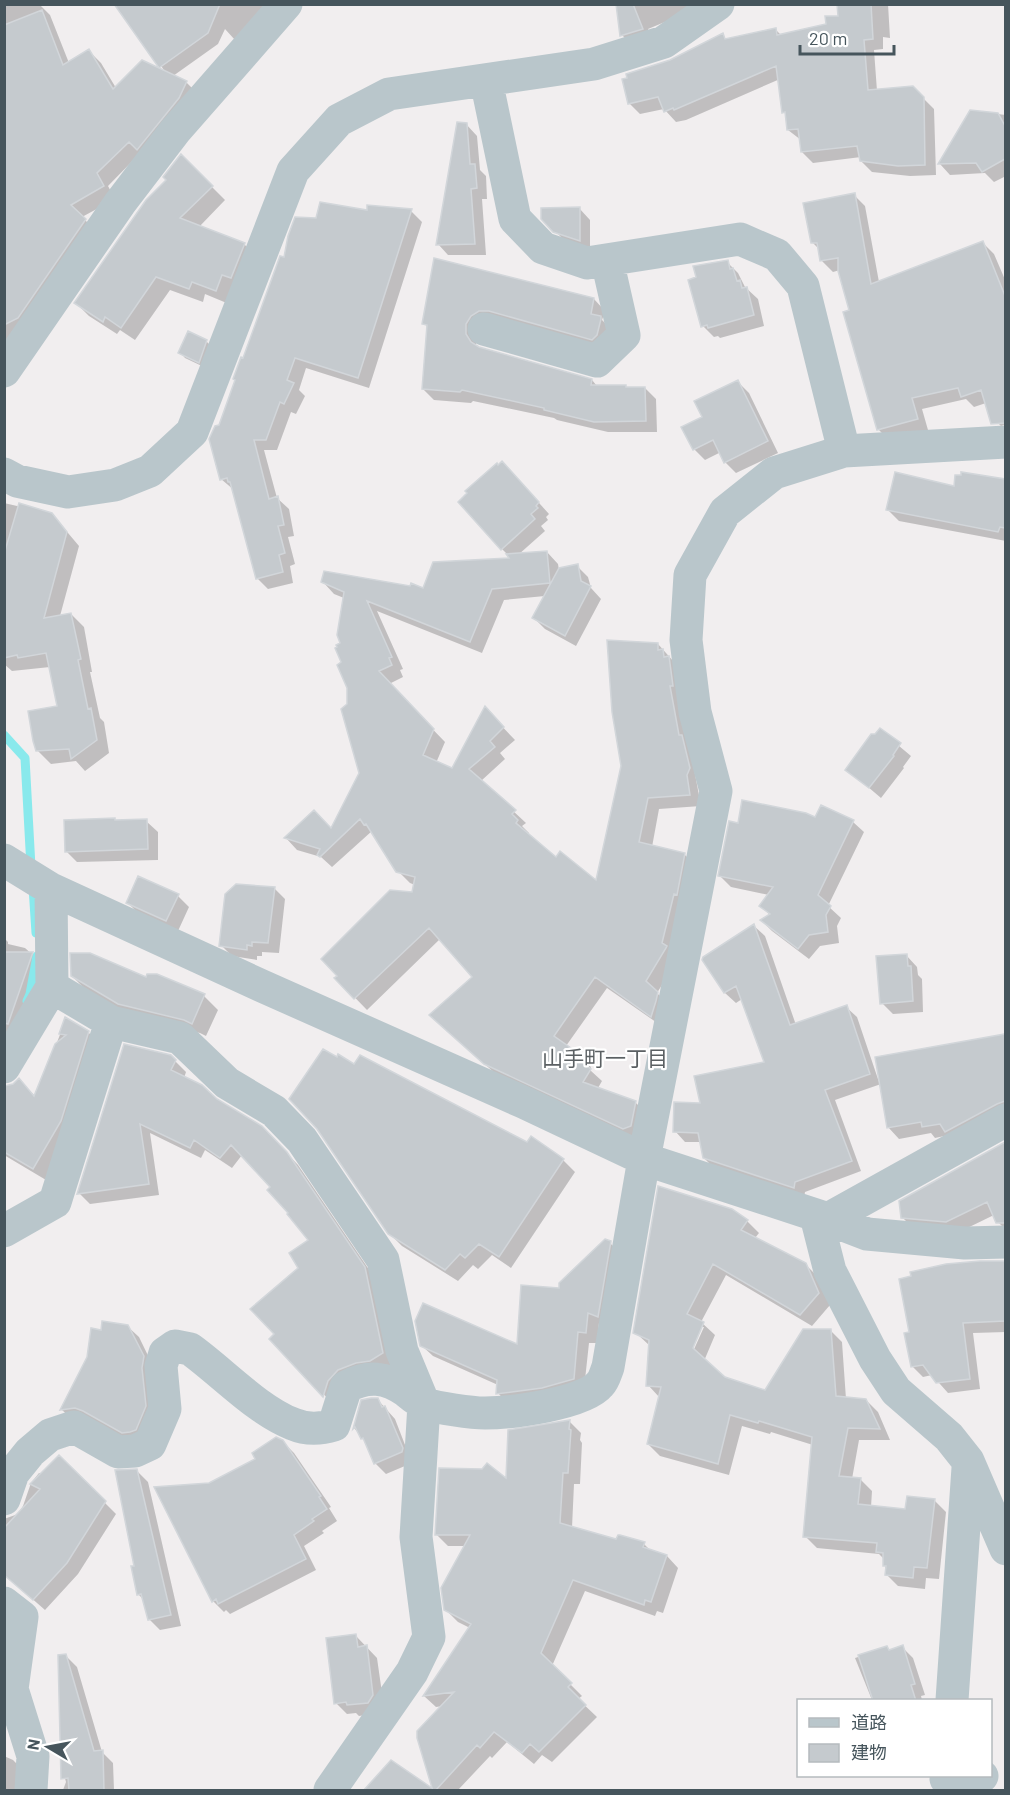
<svg xmlns="http://www.w3.org/2000/svg" width="1010" height="1795" font-family="Barlow,'Noto Sans JP',sans-serif">
	<rect width="100%" height="100%" fill="#f1eeef"/>
	<path fill="#0003" fill-rule="evenodd" d="M4,4H39L50,15L69,63L89,51L101,63L116,88L166,73L118,4H275L235,40L225,29L218,44L173,76L186,82L198,94L108,186L115,199L82,217L97,232L4,352Z
		M617,4H708L648,29L653,40L633,46L622,35Z
		M838,4H888L890,38L883,37V49L874,50L877,91L923,98L934,109L936,175L910,176L872,172L861,161V157L813,163L802,152L801,140L788,130L787,115L784,112L780,79L686,120L676,122L664,109L640,114L629,103L671,61L722,35L727,40L775,29L781,35L827,25L839,17Z
		M971,111L1006,115V176L994,182L985,173L950,175L940,164Z
		M466,124L477,136L480,170L486,176L487,199H482L486,255H448L438,244Z
		M181,156L225,200L199,227L244,244L258,258L229,304L205,294L203,302L170,290L135,340L120,330L117,334L89,316L76,303L168,180Z
		M854,195L865,206L879,282L983,243L994,254L1006,282V424L1001,426L990,415L986,403L974,407L966,399L922,409L928,430L889,440L878,429L840,270L833,272L822,261L820,250L813,243Z
		M579,208L590,220V251L566,242L543,219Z
		M368,211H411L422,222L369,388L306,368L299,390L305,396L296,414L291,412L277,450H264L277,498L289,509L294,536L288,537L295,564L290,566L293,583L268,589L257,578L234,490L221,479L220,426L244,360L286,259L318,219Z
		M435,260L594,299L605,311L602,320L611,329L608,346L476,336V345L478,348L592,380L597,386L645,388L656,399L657,432H608L557,420L554,418L473,401L471,403L434,400L423,389L428,328L424,323Z
		M727,262L738,273L745,287L758,299L764,326L720,338L718,336L714,337L703,326Z
		M189,333L207,342L212,347L204,367L185,358L180,352Z
		M738,382L749,393L778,453L736,473L725,462L721,452L705,460L694,449L704,418Z
		M513,474L549,514L546,517L548,520L541,526L545,531L518,555L547,552L558,564L559,570L577,566L588,577L591,588L601,599L576,646L545,629L534,618L545,596L504,600L482,653L377,611L403,669L400,670L403,677L389,684L445,742L436,763L452,770L496,720L515,740L500,753L505,759L481,781L526,823L522,826L529,833L528,834L556,859L597,882L658,644L674,662L701,806L659,809L652,847L684,854L696,866L677,960L657,993L669,1005L663,1027L607,988L566,1046L591,1067L590,1070L602,1081L598,1088L635,1102L647,1114L636,1140L497,1075L443,1027L474,977L440,939L367,1010L336,978L413,894L415,885L410,883L398,871L372,831L332,867L321,857L297,850L286,838L332,830L361,773L348,705V688L343,662L344,598L334,594L323,582L424,590L512,559L502,549Z
		M962,474L1006,480V541L899,521L888,510L955,488Z
		M4,503L52,514L79,546L60,616L71,614L84,627L92,672H90L100,718L104,722L109,753L85,771L76,761L51,764L38,751L58,707L50,667L12,671L4,664Z
		M880,730L911,756L903,767L904,768L881,798L847,769Z
		M816,819L853,822L864,832L828,906L841,918L837,926L839,943L820,946L809,959L772,931L762,921L770,915L761,906L769,895L731,887L720,876L739,824Z
		M146,821L158,832V860L77,862L66,851L116,822Z
		M139,878L178,896L189,907L178,931L139,914L128,903Z
		M274,888L285,899L279,953L262,952V956H257V960L232,956L221,945Z
		M754,926L765,936L796,1025L846,1007L857,1017L879,1082H881L877,1059L1006,1036V1116L949,1135L935,1138L931,1133L899,1139L888,1127L881,1084L835,1100L861,1171L805,1192L804,1198L715,1169L704,1158L701,1142H685L675,1131L702,1105L766,1063L742,999L736,1003L725,993L704,959Z
		M4,938L8,942V944L25,948L45,966L4,1063Z
		M906,955L917,967L918,975L922,979L923,1012L893,1014L882,1003Z
		M72,976L146,979L204,996L218,1010L206,1036L200,1033L134,1018L86,990Z
		M66,1019L88,1032L101,1045L46,1180L4,1155V1087L13,1085L19,1080L36,1097Z
		M170,1056L186,1072L184,1078L261,1127L298,1165L376,1280L394,1364L335,1406L271,1339L276,1334L310,1240L272,1188L242,1155L232,1168L205,1150L201,1158L150,1133L159,1195L90,1204L79,1193Z
		M355,1066L563,1160L575,1172L511,1268L492,1255L478,1269L473,1265L458,1281L402,1246L389,1233Z
		M1006,1143V1230L998,1222L994,1215L957,1233L914,1229L903,1218L900,1202Z
		M747,1221L759,1233L755,1238L805,1264L817,1276L830,1305L812,1326L726,1275L701,1322L715,1335L704,1361L724,1379L765,1391L830,1330L842,1342L846,1399L866,1400L878,1412L890,1440H859L852,1479L861,1480L872,1491L871,1507L907,1510L934,1500L946,1512L939,1579L926,1578L925,1589L898,1586L886,1574L884,1559L879,1554L817,1548L805,1536L813,1445L771,1432L770,1434L742,1426L729,1475L660,1456L648,1444L660,1398L648,1385L650,1346L635,1332ZM701,1327H704L691,1356L688,1355Z
		M610,1243L621,1254L608,1327L599,1323L597,1343H589L584,1389L508,1404L498,1393V1385L433,1356L421,1345L518,1346L560,1290Z
		M980,1263H1006V1332L973,1333L980,1389L948,1393L932,1375L923,1377L912,1366L911,1333Z
		M127,1326L139,1337L154,1368L156,1417L134,1443L73,1420L62,1410L103,1332Z
		M378,1400L395,1419L412,1463L386,1474L375,1463L367,1443L354,1428L363,1402Z
		M569,1421L581,1433L580,1440L582,1443L580,1484H574L572,1528L617,1541L644,1544L651,1551L667,1556L678,1568L663,1613L657,1611L655,1616L585,1591L552,1666L582,1696L578,1699L597,1717L552,1762L542,1755L534,1764L507,1742L492,1758L490,1756L458,1790H434L443,1706L436,1707L424,1696L470,1628L458,1622L446,1610L466,1546H448L436,1534L507,1481Z
		M282,1441L294,1453L331,1507L329,1508L337,1521L322,1531L324,1533L304,1546L316,1570L230,1614L226,1610L224,1612L213,1601L209,1485L258,1459Z
		M59,1457L116,1514L78,1574L45,1610L4,1574V1519L18,1514L23,1506L31,1483L39,1473L42,1474Z
		M137,1471L148,1482L181,1626L160,1630L149,1619L144,1600L138,1594L135,1567Z
		M356,1636L377,1658L384,1707L379,1713L359,1716L356,1713L347,1714L336,1703Z
		M902,1647L913,1658L925,1695L921,1696L922,1700H872L855,1658L887,1648L890,1651Z
		M66,1656L77,1667L102,1752L113,1763L114,1790H63L66,1782L62,1768Z
		M4,1756L13,1760L24,1771L23,1790H4Z"/>
	<g fill="none" stroke-linecap="round" stroke-linejoin="round">
		<path stroke="#89e9ec" stroke-width="9" d="M4,735L25,758L31,867
			M33,887L36,933
			M27,1001L30,994L37,956"/>
	</g>
	<path fill="#c5cace" stroke="#d2d6da" stroke-width="1.5" d="M114,4H220L208,33L159,68Z
		M616,4H633L643,29L620,36Z
		M837,4H871L873,39L864,40L868,90L913,86L924,97L925,165L898,166L860,161L857,146L801,152L798,129L787,130L785,112L782,113L776,66L674,110L673,108L664,112L658,97L628,104L622,79L627,78L626,74L670,60L723,33L725,39L776,28L777,35L826,24L825,16H838Z
		M42,10L63,65L89,49L113,89L142,60L187,81L179,98L137,150L129,142L97,173L104,186L71,205L86,219L18,318L4,325V25Z
		M970,110L998,113L1005,126V159L982,172L976,163L938,164Z
		M457,122L467,123L470,164H475L477,188L471,189L475,244L436,245Z
		M181,154L213,186L180,218L245,243L231,278L222,275L216,291L192,282L189,289L156,277L121,328L105,317L103,322L74,303L146,200L166,180L163,177Z
		M855,193L871,284L983,241L1005,296V423L991,424L981,390L961,397L958,388L912,398L918,419L877,430L843,312L849,310L838,271V258L820,261L817,243H811L803,203Z
		M320,202L367,210V205L412,209L358,378L295,358L287,380L294,383L284,404L280,402L266,440H254L269,499L278,496L284,525L278,526L285,553L279,555L283,572L256,579L230,482H228L227,478L220,480L209,439L215,426L219,425L235,380L233,379L241,357L243,358L280,256L284,257L288,236L295,217L316,218Z
		M580,207V241L553,232L541,219V208Z
		M434,258L594,298L591,314L601,316V319L597,335L592,340L489,311H479L471,316L466,324V334L471,342L479,347L592,379L591,385H626V387H645L646,421L594,422L544,410V408L462,390L460,392L422,389L427,325L422,324Z
		M728,260L730,269L733,268L737,281L740,280L742,288L747,287L754,315L708,328L707,325L701,327L688,280L696,277L693,266Z
		M188,331L207,340L199,363L178,353Z
		M738,380L768,441L724,463L713,440L693,450L681,427L702,417L694,401Z
		M502,461L539,502L536,506L538,508L531,514L535,519L501,550L458,502L467,493L465,491L497,463L498,465Z
		M895,472L954,486L955,475H961V472L1005,479V528L1000,527L998,532L886,510Z
		M19,503L52,513L67,532L44,618L71,613L81,659L78,660L88,709L91,708L97,740L71,759L69,749L36,751L33,741L28,711L57,706L46,653L18,658L17,655L4,658V554Z
		M547,551L550,583L492,589L470,642L367,601L392,657L389,658L392,665L379,671L434,729L423,755L452,768L485,706L504,727L490,741L495,747L469,769L516,810L512,814L518,820L516,823L556,857L560,851L596,880L621,766L612,712L607,640L658,643V650L663,649L664,657L669,656L673,686H670L679,735H682L690,768L687,775L690,795L648,798L639,842L685,853L677,895L674,894L662,943L667,946L666,948L646,981L658,992L656,1001L651,1017L595,977L554,1036L581,1055L577,1059L591,1069L583,1082L636,1101L631,1126L623,1129L484,1064L429,1015L472,977L429,928L354,999L334,978L337,976L321,959L390,890L412,892L415,877L396,872L366,824L364,825L360,819L320,857L317,855L320,849L284,838L314,810L331,828L359,773L341,709L347,704V688L337,665L341,662L335,648L337,647L336,645L340,643L337,635L344,592L321,582L324,571L410,586L411,583L423,588L433,562L509,558L506,554Z
		M578,564L581,581L591,586L565,636L532,618L559,568Z
		M880,728L901,743L893,755L894,756L869,788L845,770L871,734H875Z
		M742,800L806,813L815,817L821,805L854,820L818,895L831,906L826,915L828,932L809,935L798,949L760,920L770,914L759,906L773,887L718,876L729,821L738,823Z
		M115,818V820L147,819L148,849L65,852L64,820Z
		M138,876L179,894L166,921L126,903Z
		M236,884L275,887L268,943L252,942V946L247,945V950L219,946L225,894Z
		M754,924L790,1025L847,1005L870,1074L825,1090L852,1161L795,1182L794,1188L703,1158L698,1133L673,1132L674,1102L700,1103L694,1076L764,1062L736,986L724,993L702,960L703,957Z
		M4,952H33L8,1024L4,1023Z
		M70,953H90L146,977L147,974H157L205,994L192,1024L184,1020L118,1004L71,976Z
		M907,954L908,966H911L913,1001L880,1004L876,956Z
		M65,1017L89,1031L61,1121L33,1169L4,1152V1086L13,1084L19,1078L34,1096L55,1044L66,1035L59,1034Z
		M1005,1034V1101L997,1104L945,1132L940,1124L922,1127L921,1122L887,1128L875,1057Z
		M124,1044L171,1055L176,1060L171,1070L202,1085L217,1099L262,1126L287,1152L365,1267L383,1353L370,1361L356,1363L338,1370L328,1381L323,1397L269,1339L274,1334L250,1309L298,1268L289,1253L308,1240L287,1214L288,1213L267,1190L270,1187L231,1145L220,1158L194,1140L190,1148L140,1124L149,1184L77,1194Z
		M323,1049L337,1057L338,1054L354,1064L360,1055L527,1142L531,1136L564,1159L499,1257L479,1244L465,1258L460,1254L445,1270L388,1234L317,1129L289,1099Z
		M1005,1142V1223H996L987,1202L946,1222L901,1218L899,1201Z
		M658,1186L732,1209L748,1220L741,1230L806,1263L819,1293L800,1315L713,1264L687,1314L704,1322L693,1348L725,1377L765,1390L803,1329H831L836,1396L866,1399L880,1429L848,1428L839,1476L861,1478L858,1504L905,1509L907,1496L935,1499L927,1568L914,1567L913,1578L885,1575L886,1566H883V1553L876,1552L877,1543L803,1537L812,1437L759,1421L758,1423L730,1415L718,1464L647,1444L661,1387L646,1386L649,1340L633,1333Z
		M605,1239L611,1241L598,1317L588,1313L586,1333L578,1332L574,1379L542,1388L496,1394L497,1380L420,1346L415,1321L423,1303L517,1344L521,1285L559,1288V1283Z
		M980,1261H1005V1321L963,1323L970,1379L936,1383L923,1365L911,1367L904,1333L909,1332L899,1279L911,1276L910,1272L946,1264Z
		M102,1321L128,1325L144,1356L142,1368L146,1406L136,1430L130,1432L122,1433L83,1411L75,1408L60,1410L87,1357L91,1328L101,1330Z
		M371,1398H378L382,1407L385,1406L403,1448L402,1452L374,1464L363,1438L361,1439L355,1427L353,1429L361,1400Z
		M570,1420L569,1429L571,1430L568,1473H563L560,1523L616,1539L618,1535H620L645,1542L643,1547L667,1555L651,1602L645,1600L644,1605L573,1580L541,1653L572,1683L568,1687L586,1705L539,1752L530,1744L522,1753L494,1732L480,1748L477,1745L435,1791H363L391,1760L432,1788L417,1738V1731L454,1692L423,1696L471,1624L444,1610L441,1588L470,1535H435L439,1468L482,1469L487,1463L506,1478L508,1430Z
		M276,1437L283,1440L321,1496L319,1497L327,1509L312,1519L314,1521L294,1535L306,1559L218,1604L216,1599L212,1602L154,1487L209,1483L255,1459L252,1453Z
		M59,1455L106,1501L67,1563L33,1600L4,1575V1528L40,1489L30,1484Z
		M137,1469L171,1615L148,1620L141,1594L137,1595L131,1566H134L115,1470Z
		M356,1634L358,1647L367,1645L373,1695L368,1703L347,1705L346,1702L334,1704L326,1638Z
		M903,1645L915,1684L911,1685L916,1701H873L858,1655L887,1646L889,1650Z
		M66,1654L94,1751L103,1750L104,1791H69L68,1778L61,1779L58,1655Z"/>
	<g fill="none" stroke-linecap="round" stroke-linejoin="round">
		<path stroke="#b9c6cb" stroke-width="33" d="M486,80L515,219L543,248L587,263L740,239L777,255L803,286L844,451
			M484,329L597,361L624,335L607,260
			M4,371L120,203L175,131L286,4
			M4,474L17,481L68,492L115,485L150,471L192,432L293,171L339,120L389,94L594,64L664,42L718,4
			M4,860L51,889L262,986L523,1102L644,1159L828,1219L867,1234L965,1243L1006,1242
			M51,889L52,987L111,1022L180,1038L227,1083L274,1111L302,1140L383,1260L402,1351L424,1404L416,1537L429,1637L412,1672L330,1790
			M4,1067L52,987
			M816,1216L830,1271L875,1359L896,1391L949,1437L968,1461L1006,1549
			M828,1219L1006,1120
			M4,1231L55,1202L111,1022
			M4,1499L13,1473L30,1452L50,1435L74,1427L118,1452L135,1451L150,1444L165,1409L161,1366L165,1353L175,1346L190,1349C222,1372 257,1410 293,1424C307,1430 321,1429 334,1425L346,1387C368,1375 386,1377 406,1391C412,1396 419,1402 425,1404C438,1408 471,1413 485,1413C510,1413 584,1404 600,1384C604,1380 606,1372 608,1367L644,1159L716,791L695,712L686,640L690,575L725,512L774,473L844,451L1006,442
			M4,1603L22,1617L12,1689L33,1756L31,1790
			M952,1700L968,1468
			M946,1779L982,1776"/>
	</g>
	<g text-anchor="middle" stroke-width="4.5" stroke-linejoin="round" paint-order="stroke">
		<g font-size="21" fill="#5b6063" stroke="#fff">
			<text x="605" y="1066">山手町一丁目</text>
		</g>
	</g>
	<rect width="1010" height="1795" fill="none" stroke="#46555c" stroke-width="12"/>
	<rect x="797" y="1699" width="195" height="78" fill="#ffffff" stroke="#b5bbbe" stroke-width="1.5"/>
	<rect x="809" y="1718" width="30" height="9" fill="#b9c6cb" stroke="#b5bbbe" stroke-width="1.5"/>
	<text x="851" y="1729" font-size="18" fill="#46555c">道路</text>
	<rect x="809" y="1744" width="30" height="18" fill="#c5cace" stroke="#b5bbbe" stroke-width="1.5"/>
	<text x="851" y="1759" font-size="18" fill="#46555c">建物</text>
	<g transform="translate(48 1747) rotate(280)" stroke="#ffffff" stroke-width="4.5" paint-order="stroke">
	<path d="M0-4.5L10 22L0 15L-10 22Z" fill="#46555c"/>
	<text y="-9" font-size="16" font-weight="bold" text-anchor="middle" fill="#46555c">N</text>
	</g>
	<path d="M800 45v9h94v-9" fill="none" stroke="#46555c" stroke-width="3"/>
	<text x="809" y="45" font-size="18" fill="#46555c" stroke="#ffffff" stroke-width="4.5" paint-order="stroke">20 m</text>
</svg>
